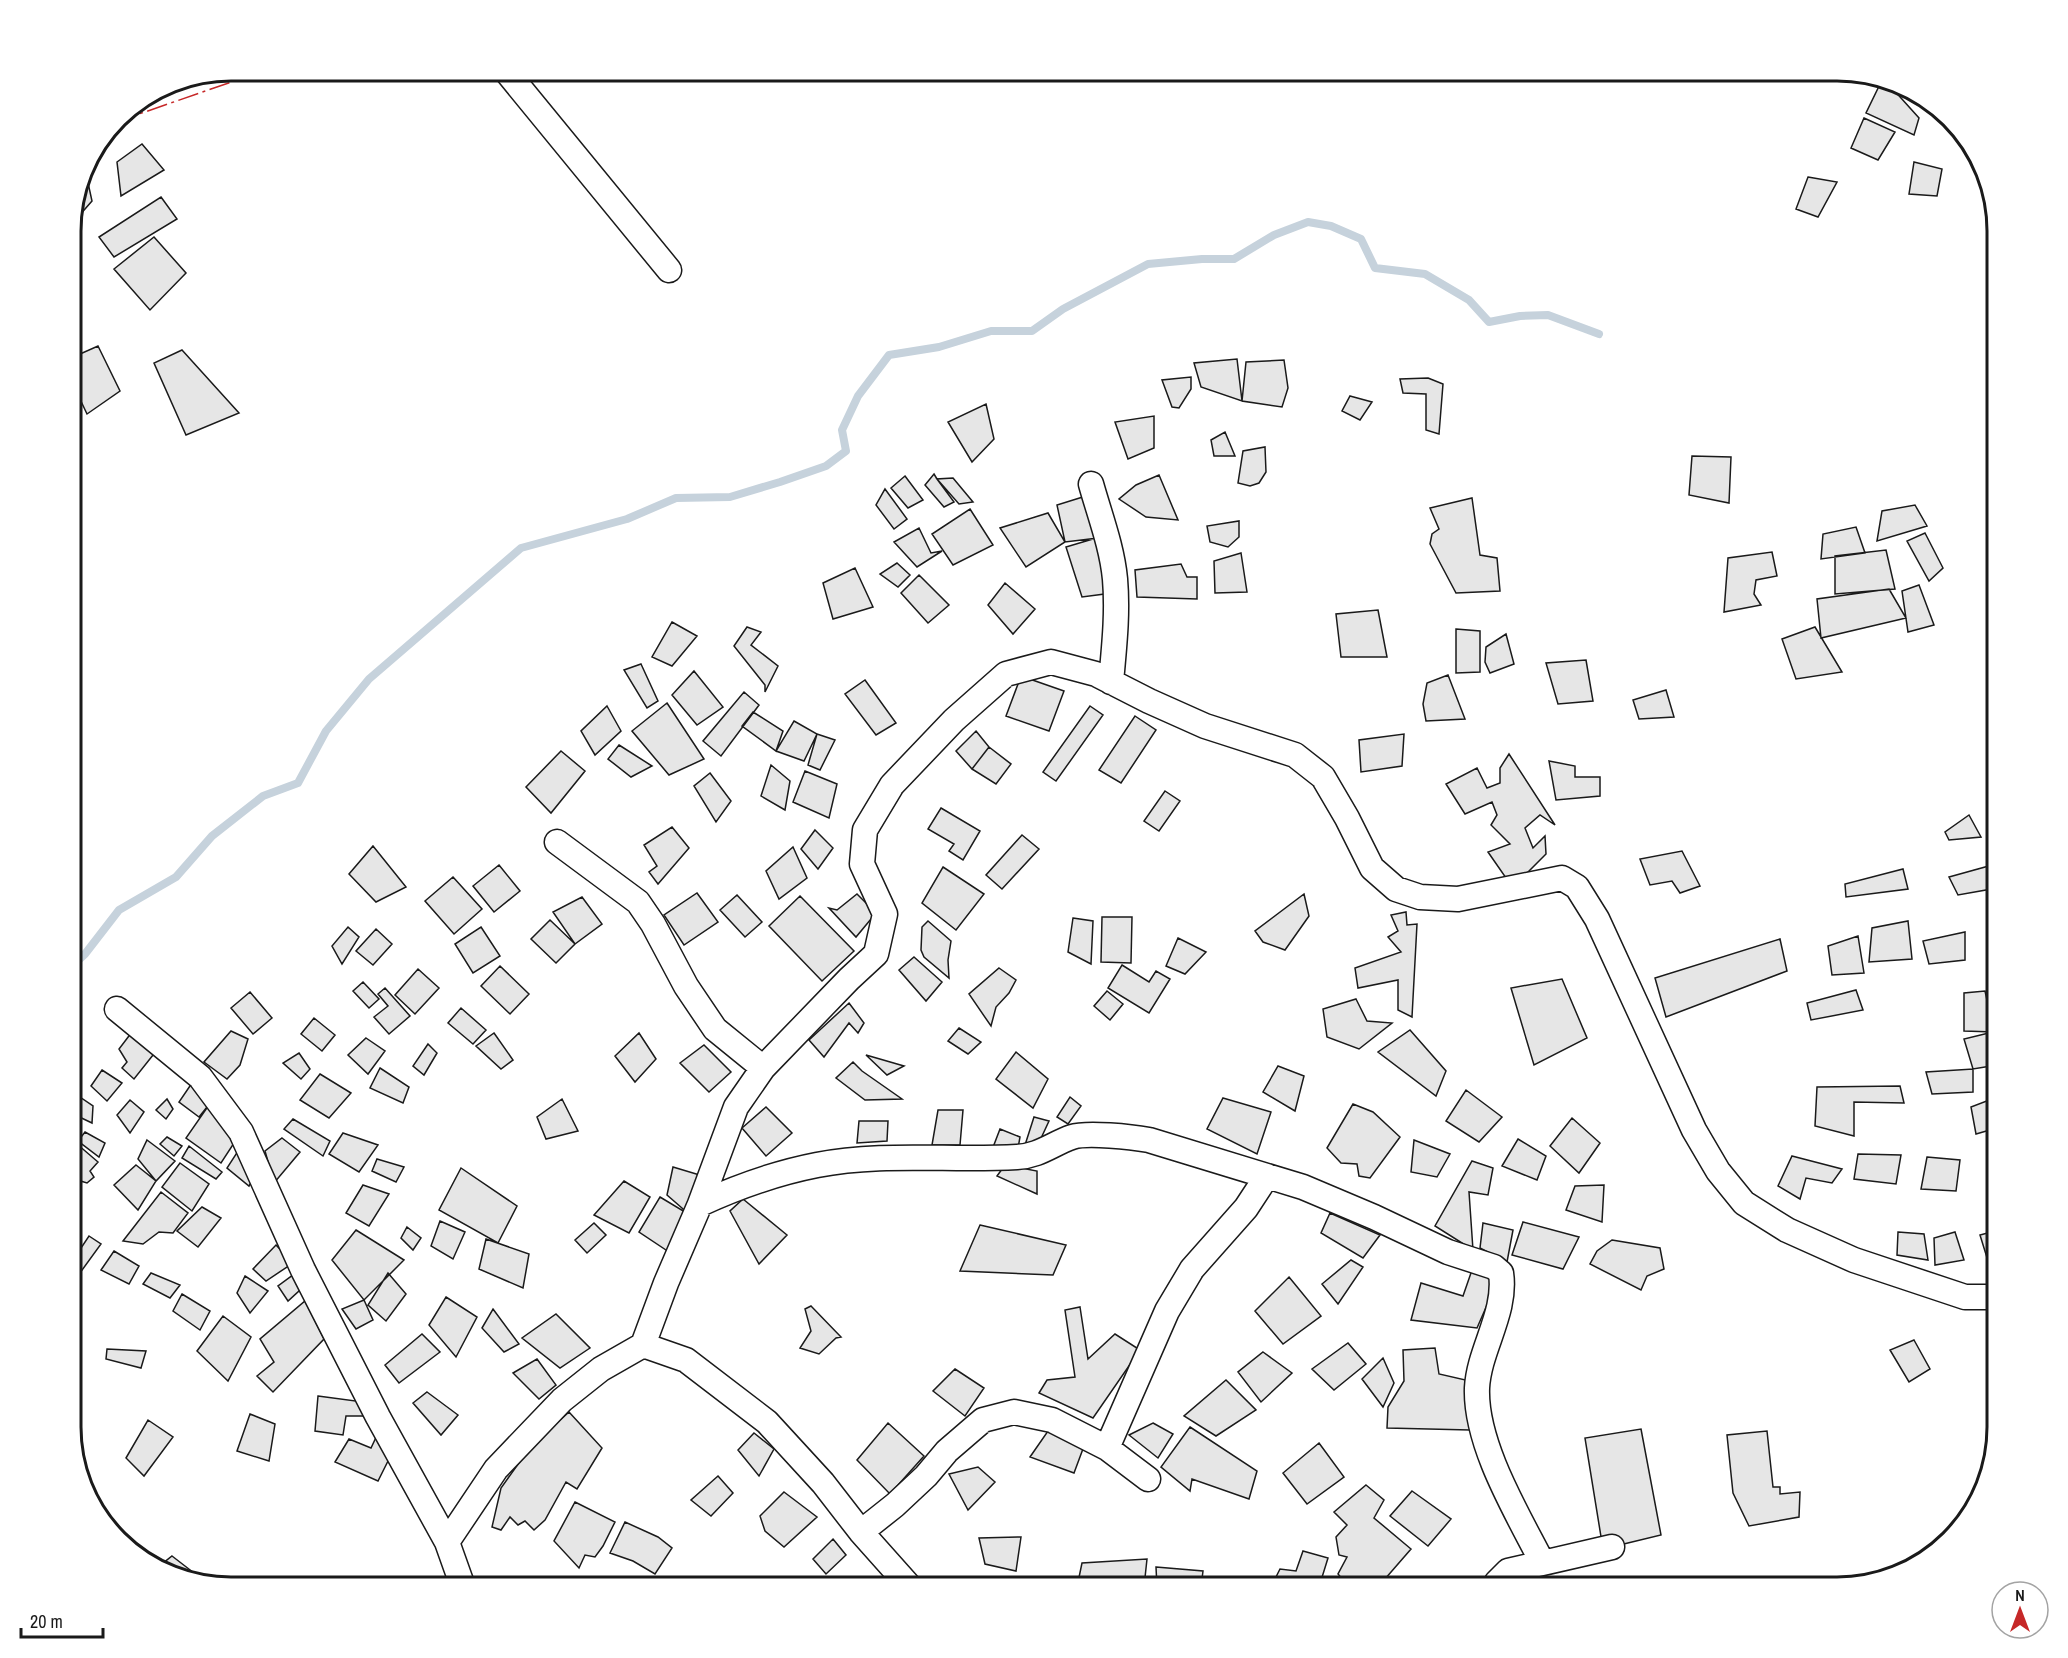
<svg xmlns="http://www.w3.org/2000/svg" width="2068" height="1658" font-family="'Archivo Narrow',sans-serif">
	<rect width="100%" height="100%" fill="#fff"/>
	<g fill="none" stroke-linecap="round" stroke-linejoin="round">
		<path stroke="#c6d2dc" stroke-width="8" d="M71,967L85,954L119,910L176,877L212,836L263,796L298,783L326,731L369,679L521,548L627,519L676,498L730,497L780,482L826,466L846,451L842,430L858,396L889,355L939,347L991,331H1032L1063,309L1148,264L1202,259H1234L1274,235L1308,222L1331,226L1361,239L1375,268L1425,274L1469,300L1489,322L1520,316L1548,315L1599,334"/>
	</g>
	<path fill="#e6e6e6" stroke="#1a1a1a" stroke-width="1.5" d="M1883,78L1919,118L1914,135L1866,113Z
		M1864,118L1895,132L1878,160L1851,148Z
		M142,144L164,170L121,196L117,162Z
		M1914,162L1942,169L1937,196L1909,194Z
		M85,169L92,201L71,225V220Z
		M1808,177L1837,182L1818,217L1796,209Z
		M161,197L177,219L114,257L99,237Z
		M154,237L186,273L150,310L114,269Z
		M98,346L120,391L87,414L71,380V358Z
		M182,350L239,413L186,435L154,363Z
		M1237,359L1242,401L1201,387L1194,363Z
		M1284,360L1288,388L1282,407L1242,401L1246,362Z
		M1191,377V389L1179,408L1172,407L1162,380Z
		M1428,378L1443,384L1439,434L1426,430V394L1403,393L1400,379Z
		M1350,396L1372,402L1360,420L1342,411Z
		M986,404L994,439L972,462L948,422Z
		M1154,416V448L1128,459L1115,422Z
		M1225,432L1235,456H1214L1211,440Z
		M1265,447L1266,472L1259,483L1250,486L1238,483L1243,451Z
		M1692,456L1731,457L1729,503L1689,495Z
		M934,474L937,479L954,502L944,507L925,485Z
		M1159,475L1178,520L1146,517L1119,499L1136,485Z
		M905,476L923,500L908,508L891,488Z
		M953,478L973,502L959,504L937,479Z
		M885,489L907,519L894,529L876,505Z
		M1086,496L1098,538L1065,542L1057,505Z
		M1472,498L1480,555L1497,558L1500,591L1456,593L1430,544L1432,534L1439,529L1430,508Z
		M1915,505L1927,526L1877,541L1882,511Z
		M970,509L993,545L953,565L932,534Z
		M1048,513L1065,542L1026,567L1000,528Z
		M1239,521V537L1228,547L1210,542L1207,526Z
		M1856,527L1865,553L1821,559L1823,534Z
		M919,528L931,553L942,551L917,567L894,542Z
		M1925,533L1943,568L1929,581L1907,541Z
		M1103,536L1112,593L1082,597L1066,547Z
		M1886,550L1895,589L1835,594V556Z
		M1772,552L1777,576L1756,580L1754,594L1761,605L1724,612L1728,558Z
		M1241,553L1247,592L1215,593L1214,561Z
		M897,563L910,575L898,587L880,574Z
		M1181,564L1187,577H1197V599L1137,597L1135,570Z
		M855,568L873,607L833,619L823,583Z
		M919,575L949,605L928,623L901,593Z
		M1005,583L1035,609L1013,634L988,605Z
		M1919,585L1934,625L1908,632L1902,591Z
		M1889,589L1906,618L1821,638L1817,599Z
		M1378,610L1387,657H1341L1336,614Z
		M672,622L697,636L672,666L652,657Z
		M747,627L761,632L751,645L778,666L765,692V685L734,646Z
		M1815,627L1842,672L1796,679L1782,639Z
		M1456,629L1480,631V672L1456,673Z
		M1506,634L1514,664L1490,673L1485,662L1486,647Z
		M1586,660L1593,701L1558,704L1546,663Z
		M641,664L658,701L647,708L624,670Z
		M694,671L723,707L697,725L672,695Z
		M1448,675L1465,719L1426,721L1423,704L1427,683Z
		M1021,676L1064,691L1049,731L1006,716Z
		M865,680L896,723L876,735L845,694Z
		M1666,690L1674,717L1639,719L1633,700Z
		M744,692L759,705L721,756L703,741Z
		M667,703L704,759L669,775L632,731Z
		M607,706L621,731L595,755L581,731Z
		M1090,706L1103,715L1056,781L1043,772Z
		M753,712L783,731L776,751L742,726Z
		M1135,716L1156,730L1121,783L1099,770Z
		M794,721L817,734L804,761L776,751Z
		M976,731L989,747L972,769L956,751Z
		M817,734L835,740L820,770L808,765Z
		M1404,734L1402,766L1361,772L1359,740Z
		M619,745L652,766L631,777L608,759Z
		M989,747L1011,764L996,784L972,769Z
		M561,751L585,771L551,813L526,787Z
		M1509,754L1555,825L1540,815L1525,828L1533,848L1545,836L1546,854L1526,874L1506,878L1488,852L1510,844L1491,825L1497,815L1492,802L1465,814L1446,784L1477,768L1487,788L1500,783V768Z
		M1549,761L1575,766V777H1600V796L1556,800Z
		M771,765L790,781L785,810L761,796Z
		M805,771L837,784L829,818L793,802Z
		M710,773L731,801L716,822L694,786Z
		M1165,791L1180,801L1159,831L1144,821Z
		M941,808L980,831L963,860L949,851L954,844L928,829Z
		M1969,815L1981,837L1949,840L1945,832Z
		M672,827L689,848L658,884L649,872L657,866L644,845Z
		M815,830L833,848L818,869L801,849Z
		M1022,835L1039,849L1002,889L986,875Z
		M373,846L406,887L376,902L349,874Z
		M793,847L807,878L779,899L766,871Z
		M1682,851L1700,886L1680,893L1672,881L1650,885L1640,859Z
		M1996,864L1997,867V888L1958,895L1949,877Z
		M499,865L520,891L494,912L473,886Z
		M943,867L984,894L956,930L922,903Z
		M1903,869L1908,889L1846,897L1845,884Z
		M453,877L482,909L454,934L425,901Z
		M697,893L718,922L684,945L664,915Z
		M857,894L876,913L856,937L829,908L837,910Z
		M1304,894L1309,916L1285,950L1263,942L1255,931Z
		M737,895L762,922L745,937L720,910Z
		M800,896L854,951L822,981L769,926Z
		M582,897L602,924L575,944L553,912Z
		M1406,912L1407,925L1417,924L1412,1017L1398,1010V980L1358,988L1355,968L1401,952L1388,937L1398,931L1391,915Z
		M1102,917H1132L1131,963L1101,962Z
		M1073,918L1093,921L1091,964L1068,952Z
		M550,920L575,944L556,963L531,939Z
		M928,921L951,941L948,960L949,978L924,957L921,950L922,927Z
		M1908,921L1912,959L1869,962L1872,928Z
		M348,927L359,937L342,964L332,946Z
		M481,927L500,956L473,973L455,944Z
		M376,929L392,944L373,965L356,951Z
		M1965,932V960L1929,964L1923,941Z
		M1858,936L1864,973L1832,975L1828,946Z
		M1178,938L1206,952L1185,974L1166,966Z
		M1780,939L1787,971L1666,1017L1655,978Z
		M914,957L942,982L926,1001L899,970Z
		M1122,965L1149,982L1156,971L1170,979L1149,1013L1108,988Z
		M500,966L529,994L510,1014L481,986Z
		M999,968L1016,980L1009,993L996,1007L991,1026L969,994Z
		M418,969L439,988L415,1014L395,995Z
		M1562,979L1587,1038L1534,1065L1511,988Z
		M363,982L379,999L369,1008L353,991Z
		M385,988L410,1016L389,1034L374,1017L388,1006L378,994Z
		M1856,990L1863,1010L1811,1020L1807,1003Z
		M1107,991L1123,1004L1110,1020L1094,1006Z
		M1985,991L1994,1032L1964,1031V993Z
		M250,992L272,1018L253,1034L231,1008Z
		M1356,999L1367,1021L1392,1023L1359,1049L1327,1037L1323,1009Z
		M849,1003L864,1023L858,1033L849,1023L824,1057L809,1040Z
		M461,1008L486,1030L473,1044L448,1023Z
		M314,1018L335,1035L322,1051L301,1034Z
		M135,1028L157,1050L134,1079L122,1068L127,1062L119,1049Z
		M959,1028L981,1042L968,1054L948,1041Z
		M1410,1030L1446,1071L1436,1096L1378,1052Z
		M231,1031L248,1039L240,1065L227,1079L204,1062Z
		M1997,1031V1065L1973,1069L1964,1039Z
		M494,1033L513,1060L501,1069L476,1046Z
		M639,1033L656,1059L635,1082L615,1056Z
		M366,1038L385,1051L368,1074L348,1055Z
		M428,1044L437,1053L424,1075L413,1066Z
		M704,1045L731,1072L709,1092L680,1063Z
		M1016,1052L1048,1079L1033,1108L996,1079Z
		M299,1053L310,1069L301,1079L283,1063Z
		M866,1055L904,1066L887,1075Z
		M853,1062L862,1071L902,1099L865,1100L836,1078Z
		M1278,1066L1304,1076L1295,1111L1263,1092Z
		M380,1068L409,1087L403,1103L370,1088Z
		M1973,1069V1092L1932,1094L1926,1072Z
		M102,1070L122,1083L107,1101L91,1086Z
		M320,1074L351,1093L329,1118L300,1100Z
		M192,1083L211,1102L199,1117L179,1102Z
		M1900,1086L1904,1103L1854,1102V1136L1815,1126L1817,1087Z
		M1466,1090L1502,1117L1479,1142L1446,1121Z
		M71,1091L93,1106L92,1123L71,1113Z
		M1070,1097L1081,1106L1068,1124L1057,1117Z
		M1997,1097V1128L1976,1134L1971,1107Z
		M1223,1098L1271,1112L1257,1154L1207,1129Z
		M167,1099L173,1109L166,1119L156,1110Z
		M562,1099L578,1131L546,1139L537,1117Z
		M130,1100L144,1112L130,1133L117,1115Z
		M211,1102L236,1140L221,1163L186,1138Z
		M1353,1104L1373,1112L1400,1137L1370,1178L1359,1176L1357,1164L1341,1163L1327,1148Z
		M766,1107L792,1133L766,1156L742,1128Z
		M938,1110H963L960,1145H932Z
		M1034,1117L1049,1121L1036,1149L1025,1145Z
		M1572,1118L1600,1143L1579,1173L1550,1146Z
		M293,1119L330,1141L323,1156L284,1129Z
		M859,1121H888L887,1141L857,1143Z
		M71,1126L79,1130L71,1152Z
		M1000,1129L1020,1137L1017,1154L992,1150Z
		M85,1132L105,1143L99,1157L78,1141Z
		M343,1133L378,1145L359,1172L329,1154Z
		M167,1137L182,1146L174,1156L160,1144Z
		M282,1138L300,1152L274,1183L265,1151Z
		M1518,1139L1546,1156L1537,1180L1502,1166Z
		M147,1140L175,1161L156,1181L138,1159Z
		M1414,1140L1450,1154L1437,1177L1411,1172Z
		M77,1144L98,1162L90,1171L94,1177L87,1183L77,1180L71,1192V1154Z
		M189,1146L222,1172L216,1179L182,1158Z
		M238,1151L255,1176L249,1186L227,1168Z
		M1858,1154L1901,1155L1896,1184L1854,1179Z
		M1792,1156L1842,1169L1832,1183L1806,1178L1800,1199L1778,1186Z
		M1927,1157L1960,1160L1956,1191L1921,1189Z
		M377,1159L404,1167L396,1182L372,1171Z
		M1472,1161L1493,1168L1488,1195L1469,1192L1473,1250L1435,1226Z
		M180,1163L209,1184L192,1211L162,1187Z
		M136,1165L156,1181L138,1210L114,1185Z
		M1005,1165L1037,1171V1194L997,1176Z
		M673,1167L703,1176L690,1215L667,1195Z
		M461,1168L517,1206L498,1243L439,1210Z
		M624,1181L650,1197L629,1233L594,1215Z
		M363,1185L389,1194L369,1226L346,1213Z
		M1604,1185L1602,1222L1566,1210L1575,1186Z
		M161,1192L188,1213L173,1233L159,1232L143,1244L123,1241Z
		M660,1197L690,1215L672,1254L639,1232Z
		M743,1199L787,1235L759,1264L730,1211Z
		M202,1207L221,1218L198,1247L177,1231Z
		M1330,1213L1380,1235L1363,1258L1321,1233Z
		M440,1221L465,1232L453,1259L431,1246Z
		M1523,1222L1579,1237L1563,1269L1512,1255Z
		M594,1223L606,1235L587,1253L575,1240Z
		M1483,1223L1513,1230L1507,1262L1480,1248Z
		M980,1225L1066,1245L1053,1275L960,1271Z
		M407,1227L421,1238L413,1250L401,1238Z
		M356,1230L404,1260L364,1300L332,1260Z
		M1995,1231L1997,1260L1988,1261L1980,1235Z
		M1898,1232L1924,1234L1928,1260L1897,1255Z
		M1955,1232L1964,1260L1935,1265L1934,1238Z
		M89,1236L101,1244L77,1277L71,1272V1258L73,1260Z
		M486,1239L529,1254L523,1288L479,1269Z
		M1612,1240L1660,1248L1664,1269L1647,1276L1641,1290L1590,1264L1597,1251Z
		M276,1245L293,1263L266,1281L253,1269Z
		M114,1251L139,1266L129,1284L101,1270Z
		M1351,1260L1363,1267L1338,1304L1322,1284Z
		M1472,1270L1501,1273L1477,1328L1411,1320L1421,1283L1463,1296Z
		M151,1273L180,1285L170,1298L143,1284Z
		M388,1273L406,1294L386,1321L368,1305Z
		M293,1275L300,1290L288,1301L278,1286Z
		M245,1276L268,1291L250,1313L237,1293Z
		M1289,1277L1321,1316L1283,1344L1255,1311Z
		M182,1294L210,1311L200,1330L173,1311Z
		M446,1297L477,1317L456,1357L429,1325Z
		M364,1300L373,1320L356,1329L342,1309Z
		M305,1301L324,1339L273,1392L257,1376L274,1362L260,1339Z
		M811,1306L841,1337L836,1338L819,1354L800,1348L811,1331L805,1309Z
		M1080,1307L1088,1359L1115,1334L1140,1350L1093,1418L1039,1393L1047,1380L1075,1377L1065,1310Z
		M493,1309L519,1344L504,1352L482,1328Z
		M556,1314L590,1348L560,1368L522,1338Z
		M223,1316L251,1337L228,1381L197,1351Z
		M422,1334L440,1352L399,1383L385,1365Z
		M1914,1340L1930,1369L1909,1382L1890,1350Z
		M1348,1343L1366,1364L1334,1390L1312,1369Z
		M1435,1348L1439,1374L1470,1381V1430L1387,1428L1388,1407L1404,1381L1403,1350Z
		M107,1349L146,1351L141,1368L106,1359Z
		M1263,1352L1292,1373L1261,1402L1238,1372Z
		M1383,1358L1394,1383L1383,1407L1362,1379Z
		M537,1359L556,1385L539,1399L513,1373Z
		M955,1369L984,1388L965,1416L933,1391Z
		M1226,1380L1256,1410L1216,1436L1184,1416Z
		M427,1392L458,1415L441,1435L413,1403Z
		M318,1396L371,1403L366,1416H346L343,1435L315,1431Z
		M569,1412L602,1448L577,1489L566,1482L545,1520L534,1530L525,1521L518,1525L510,1517L501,1530L492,1527L501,1488L531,1446Z
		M250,1414L275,1424L269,1461L237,1451Z
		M148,1420L173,1437L144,1476L126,1458Z
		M888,1423L924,1456L890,1494L857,1460Z
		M1153,1423L1173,1434L1158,1458L1129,1435Z
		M1190,1427L1257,1471L1249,1499L1192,1479L1190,1491L1161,1467Z
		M1641,1429L1661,1535L1603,1549L1585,1438Z
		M379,1431L390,1457L378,1481L335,1462L349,1439L371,1448Z
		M1048,1431L1087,1438L1074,1473L1030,1457Z
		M1767,1431L1773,1487H1780V1494L1800,1492L1799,1517L1749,1526L1733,1493L1727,1435Z
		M754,1433L774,1449L759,1476L738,1450Z
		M1319,1443L1344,1477L1307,1504L1283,1473Z
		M978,1467L995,1482L968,1510L949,1474Z
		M718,1476L733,1493L711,1516L691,1500Z
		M1366,1485L1384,1500L1374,1518L1411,1549L1378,1587H1349L1338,1574L1347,1557L1339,1555L1336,1537L1347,1525L1334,1512Z
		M1412,1491L1451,1519L1428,1546L1390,1516Z
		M784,1492L817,1517L784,1547L765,1531L760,1516Z
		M575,1502L615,1522L603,1546L595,1557L585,1555L579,1568L554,1541Z
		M625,1522L658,1537L672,1548L655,1574L633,1561L610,1553Z
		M1021,1537L1016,1571L985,1564L979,1538Z
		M833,1539L846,1555L826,1574L813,1559Z
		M1303,1551L1328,1558L1319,1587H1276L1272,1585L1280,1569L1296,1571Z
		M172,1556L207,1583L170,1575L157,1568Z
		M1147,1559L1144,1587H1077L1082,1563Z
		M1156,1567L1203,1571L1201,1587H1157Z"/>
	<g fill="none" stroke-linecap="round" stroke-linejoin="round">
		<g stroke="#1a1a1a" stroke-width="27">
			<path id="street" d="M506,71L669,270
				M1091,484C1100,516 1112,547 1115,579C1118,614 1114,648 1111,682
				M557,842L638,902L653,924L686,986L715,1029L763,1068
				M117,1009L200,1077L241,1132L303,1270L378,1417L447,1542L463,1587
				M700,1204C737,1187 776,1173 817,1165C882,1152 951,1161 1017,1157C1039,1156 1052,1144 1072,1137C1087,1132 1132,1137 1149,1140L1303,1187L1374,1217L1448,1252L1494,1267L1501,1273C1507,1313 1479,1349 1477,1388C1475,1444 1517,1513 1542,1562
				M643,1345L686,1360L767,1422L823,1483L861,1532L910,1587
				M1107,1448L1167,1311L1192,1269L1246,1208L1267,1176
				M861,1532L895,1505L926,1476L947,1451L983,1420L1014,1412L1052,1420L1107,1448L1148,1479
				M447,1542L496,1469L562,1400L601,1369L643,1345L666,1283L700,1204L736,1107L763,1068L849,979L876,954L885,914L862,864L865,830L892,785L954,720L1006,674L1051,662L1096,674L1149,701L1205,726L1295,755L1323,777L1347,818L1372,868L1396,889L1420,897L1458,899L1562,878L1577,887L1597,919L1694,1130L1718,1171L1744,1203L1787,1230L1854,1260L1965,1297H1997
				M1494,1587L1497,1582L1508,1571L1612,1547"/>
		</g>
		<use href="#street" stroke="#fff" stroke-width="24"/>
		<path stroke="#c62828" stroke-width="1.5" stroke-dasharray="21 4.5 3 4.5" stroke-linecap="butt" d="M116,122L263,71"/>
	</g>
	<path d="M0 0H2068V1658H0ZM231 81H1837A150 150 0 0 1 1987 231V1427A150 150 0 0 1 1837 1577H231A150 150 0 0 1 81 1427V231A150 150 0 0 1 231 81Z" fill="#fff" fill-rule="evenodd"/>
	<path fill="none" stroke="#1a1a1a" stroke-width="3" d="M231 81H1837A150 150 0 0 1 1987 231V1427A150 150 0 0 1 1837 1577H231A150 150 0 0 1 81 1427V231A150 150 0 0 1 231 81Z"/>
	<g transform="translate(2020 1610)"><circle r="28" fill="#ffffff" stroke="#a3a3a3" stroke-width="1.5"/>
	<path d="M0-4.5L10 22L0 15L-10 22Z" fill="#c62828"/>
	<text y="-9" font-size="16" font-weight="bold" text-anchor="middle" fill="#1a1a1a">N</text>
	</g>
	<path d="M21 1628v9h82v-9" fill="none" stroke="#1a1a1a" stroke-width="3"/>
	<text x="30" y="1628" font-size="18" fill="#1a1a1a" stroke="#ffffff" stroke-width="4.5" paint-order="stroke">20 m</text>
</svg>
